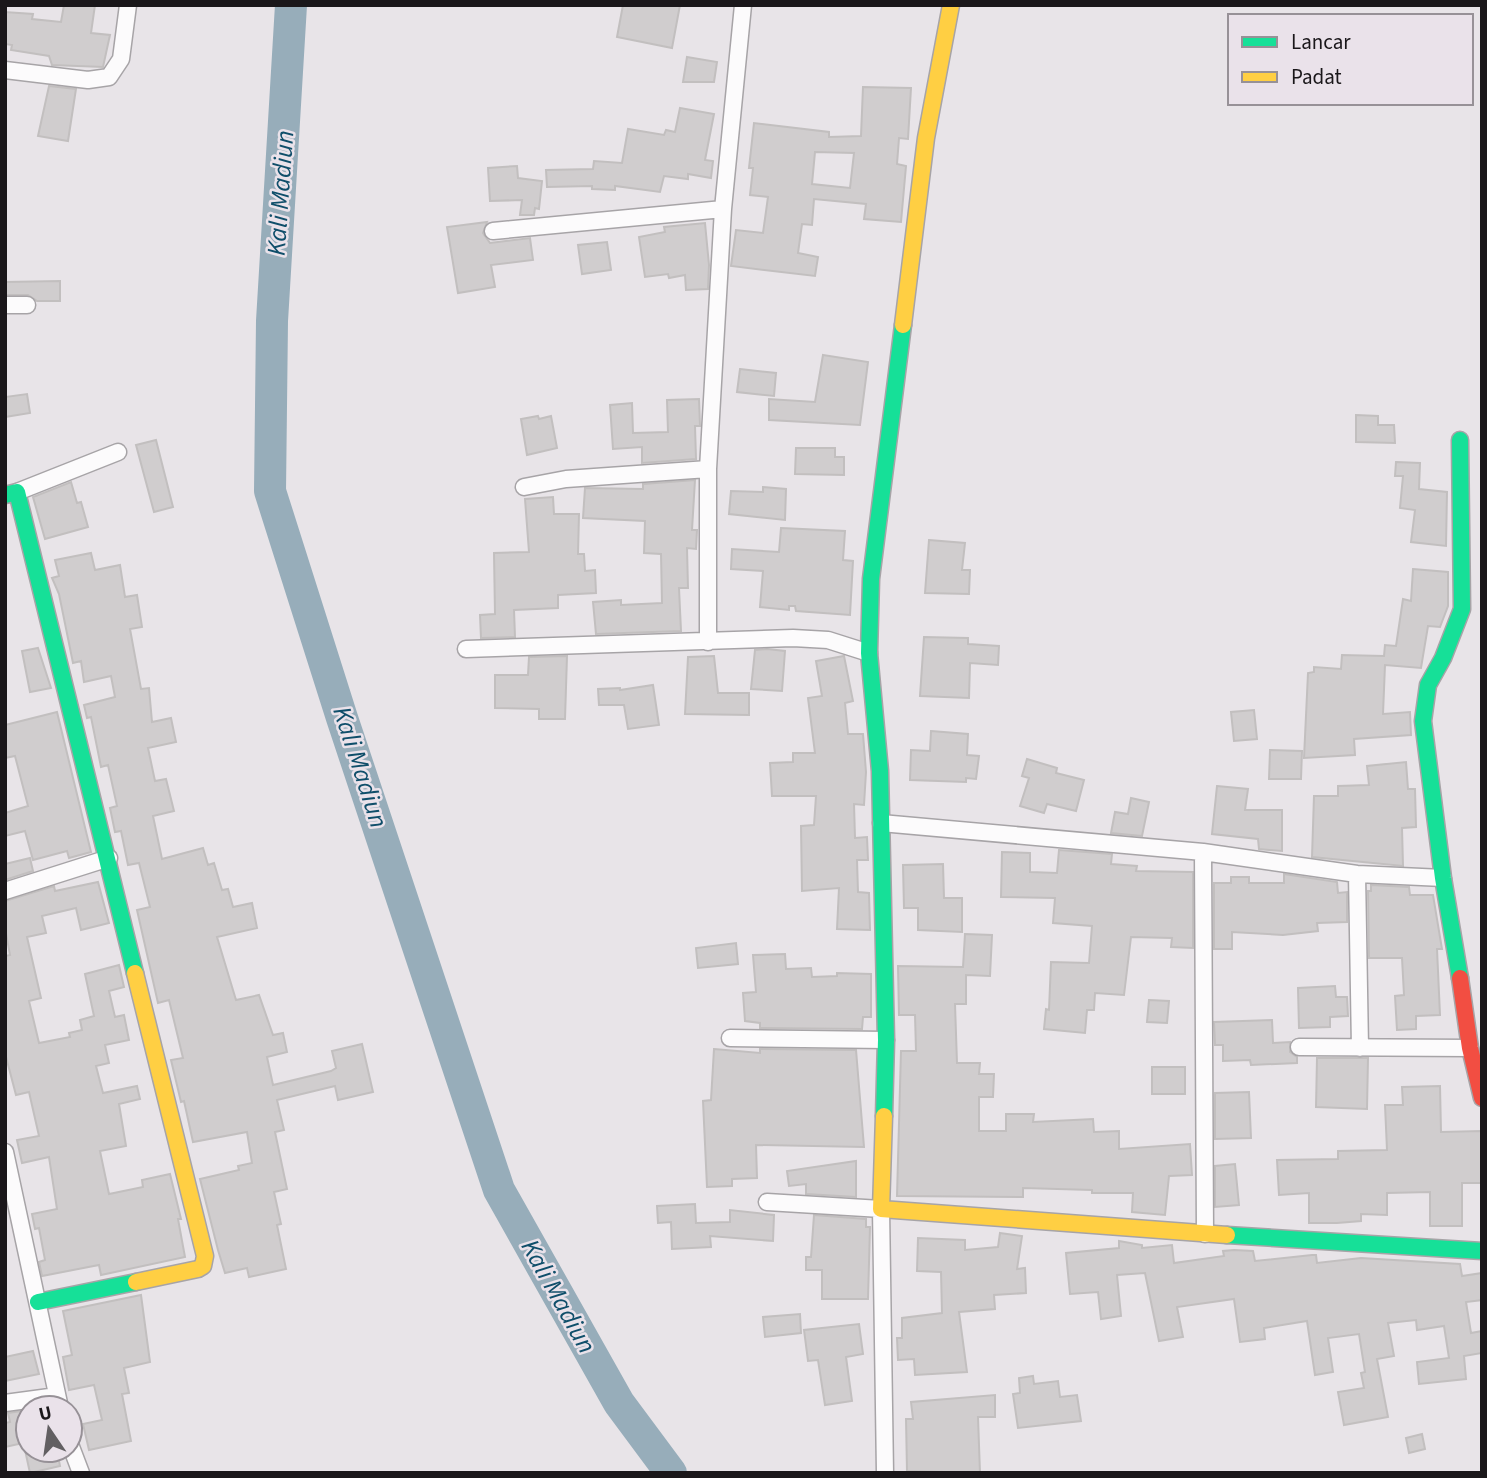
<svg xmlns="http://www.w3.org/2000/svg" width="1487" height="1478" font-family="'Source Sans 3',sans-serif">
	<rect width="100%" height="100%" fill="#e8e4e8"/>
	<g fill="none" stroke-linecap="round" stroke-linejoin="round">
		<path stroke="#97adba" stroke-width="32" d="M291,5L272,321L270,491L342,718L499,1190L619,1403L671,1473"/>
	</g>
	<path fill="#d0cdce" stroke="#c2bfbf" stroke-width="2" fill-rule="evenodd" d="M64,5H95L91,33L110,35L103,67L52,65L49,56L11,50L12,45L5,44V12L33,14L32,19L61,22Z
		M623,5H680L672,48L617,37Z
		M687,57L717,62L714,82H683Z
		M49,86L76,89L68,141L38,136Z
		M863,87L911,88L908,139L899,138L897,164L906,166L901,222L864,219L866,204L814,199L812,225L802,224L798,253L818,257L815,276L731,266L736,230L763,233L768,197L750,195L753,168H749L754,123L829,132V137L861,136ZM815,152L854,153L850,188L812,184Z
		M680,108L714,114L705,160L713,161L711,178L688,174V179L664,176L660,192L615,186V190L592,189V186L547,187L546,170L593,169L594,161L622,163L628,129L664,135L666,130L675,132Z
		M517,166L518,178L542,181L539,209L535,208L534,215H520L522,200L490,201L488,168Z
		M487,222L483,233L490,243L530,238L533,260L491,265L495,287L458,293L447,227Z
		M705,223L709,265L708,289L686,290L685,275L669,278L668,274L645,277L639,237L665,232L664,227Z
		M607,242L611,270L582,274L578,245Z
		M60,281V301H37L28,295H5V282Z
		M823,355L868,362L860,425L769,420V399L815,402Z
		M740,369L776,373L774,396L737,392Z
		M27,394L30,413L5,417V397Z
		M699,399L700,426H695L696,459L642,463V447L613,449L610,405L632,403L633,433L668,432L667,400Z
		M1356,415L1378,416V425H1394L1395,443L1356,442Z
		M538,416L539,419L551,416L557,448L527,455L521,419Z
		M156,440L173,507L154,512L136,445Z
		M796,448H835V457H844V475L795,474Z
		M1396,462L1420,463L1419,489L1447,492L1446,546L1411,542L1415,510L1400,508L1403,476H1395Z
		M695,480L692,530H697L696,549L687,548L688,588H679L681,631L596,634L593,602L621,600V605L662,603L661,554L644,553L645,521L583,518L585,488L643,489V484Z
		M71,482L77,503L81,502L88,527L45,539L33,497Z
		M763,487L786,489L785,520L729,514L731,491L763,492Z
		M553,497L554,514H579L578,554H584L585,571L595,570L596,593L558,595V608L514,610L515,637L481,638L480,615L495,614L494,553L529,552L525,499Z
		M781,528L845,531L843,560L853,561L850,615L796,611L795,606H789V610L760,607L763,571L731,569L732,549L779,552Z
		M929,540L965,543L962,570H970L969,594L925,593Z
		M91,553L95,570L120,565L125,597L137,595L142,627L130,629L141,689L149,688L152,722L171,718L176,742L148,748L155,781L166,779L174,811L153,816L162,859L203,848L208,865L214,863L222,890L228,889L233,907L252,903L257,928L217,937L236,1000L259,995L273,1035L283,1033L287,1052L267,1057L273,1085L331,1071L336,1068L332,1051L362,1044L373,1092L338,1100L335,1086L277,1100L284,1130L275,1132L287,1189L274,1192L281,1224L277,1225L286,1269L249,1277L247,1268L225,1273L218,1250L200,1179L239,1170L238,1166L252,1163L247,1132L193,1142L184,1101L181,1102L171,1060L183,1058L169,1000L158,1003L137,910L150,907L139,863L128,865L121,831L115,832L110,808L117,806L108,765L101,767L91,717L87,718L84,705L115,697L111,676L84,682L81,661L73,663L59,594L52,578L59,576L55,560Z
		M1413,569L1448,572V606L1440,627L1428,626L1421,668L1385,665L1383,714L1410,712L1411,735L1354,739L1355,755L1304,758L1308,673L1314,672V667L1341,669L1342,655L1384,656L1385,645L1396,646L1403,599L1411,601Z
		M924,637L968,638V644L999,646L998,665L970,663L969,698L920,696Z
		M38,648L51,688L30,692L22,651Z
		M767,649L785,651L782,691L751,689L755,650Z
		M567,656L565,719H539V709L495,708V675H528L529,657Z
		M714,656L718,693H749V715L685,714L688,657Z
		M844,656L853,701L845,703L848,734H863L866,772L864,805L854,804L855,838L867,837L868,860H857L858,892L869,893L870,930L837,929L839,888L802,891L801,826L814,825L816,796H772L770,763L793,762V753H815L808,698L822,696L816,661Z
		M653,685L659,725L628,729L624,705H599L598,689L620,688V690Z
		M1254,710L1257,739L1234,741L1231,712Z
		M57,712L91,852L69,858L67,851L33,860L25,831L5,836V813L28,806L15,756L5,758V725Z
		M931,731L968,734L967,755L979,756L976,779L966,778V782L910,780L911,750L930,751Z
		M1270,750L1302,751L1301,779H1269Z
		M1027,759L1057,768L1056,773L1084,780L1076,811L1047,804L1044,813L1020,806L1029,778L1022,776Z
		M1406,762L1408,789H1415L1416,827L1402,828L1403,866L1312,857L1314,796H1338V786L1369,785L1367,766Z
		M1217,786L1248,789L1245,810H1282V851L1259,849L1258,839L1212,834Z
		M1131,798L1149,802L1142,836L1111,833L1115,812L1128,814Z
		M1059,850L1112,854L1111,864L1137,866L1136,871L1193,872V948L1171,947L1172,938L1131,937L1124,995L1095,993L1094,1010H1087L1085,1033L1044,1029L1046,1009L1049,1010L1051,962L1089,963L1092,926L1053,923L1055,898L1001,897L1002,852L1030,853V872L1057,873Z
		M30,858L33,871L5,880V864Z
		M943,864L944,898H962V932L918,930V908H904L903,865Z
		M1284,874L1337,882L1338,893L1347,892V922L1317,923L1318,931L1283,935L1232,932V949H1214V883H1231V877H1249V883H1284Z
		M98,882L109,923L81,930L76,908L42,916L46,933L27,937L41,998L29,1001L39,1043L70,1037L69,1033L82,1030L80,1020L94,1016L85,974L119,965L124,987L109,991L115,1017L124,1015L129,1040L105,1045L109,1063L96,1066L103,1093L137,1086L140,1099L119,1104L126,1146L100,1151L109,1194L143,1187L142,1180L170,1174L181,1219H178L185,1257L101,1275L99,1265L42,1276L39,1262L45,1260L39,1228L35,1229L32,1214L57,1209L49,1157L22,1163L17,1140L39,1136L29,1092L16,1095L5,1053V956L10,955L5,928V901L54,886L55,891Z
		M1371,885L1409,887L1410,895H1433L1442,949H1437L1440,1015L1416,1016V1029L1397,1030L1395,996L1404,995L1402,958H1369L1368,891H1371Z
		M965,934L992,935L990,976L966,975V1004H955L957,1063H980L979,1074H994L993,1097H979V1131H1006V1114H1034L1033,1122L1093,1119L1094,1132L1119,1131V1149L1190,1144L1192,1175L1169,1176L1165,1215L1132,1212L1133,1193H1092V1190L1023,1188V1197L897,1196L901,1051H916L915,1015H899L898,966L963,967Z
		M736,943L738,964L698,968L696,948Z
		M785,954L786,969L811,968L812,977L837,976V973L871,974V1017H863L862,1029L760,1028V1023L745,1021L743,993L756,992L753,955Z
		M1335,986L1336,997H1347L1348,1016L1330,1017V1027L1299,1028L1298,988Z
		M1149,1000L1169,1001L1167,1023L1147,1022Z
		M1272,1020L1273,1043L1290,1042V1052L1297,1057V1063L1251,1065L1250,1060L1223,1061V1045H1215L1214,1022Z
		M714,1049L760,1053V1049L856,1050L864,1147L756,1145L757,1178L732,1179V1186L707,1187L703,1101L711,1100Z
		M1317,1058H1368L1367,1109L1316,1107Z
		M1152,1067H1185V1094H1152Z
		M1440,1086L1441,1132L1481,1131L1482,1183H1462V1226H1430V1192L1387,1193V1215L1361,1214V1221L1337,1223H1309V1193L1279,1195L1277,1160L1338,1159V1151L1387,1150L1385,1105H1403L1402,1087Z
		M1249,1092L1251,1138L1215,1139V1093Z
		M856,1161V1197L806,1194V1184L789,1186L787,1171Z
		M1235,1164L1239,1205L1215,1207V1166Z
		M695,1204L696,1223L730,1222V1210L774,1215L773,1241L710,1236L711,1247L672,1249L671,1222L658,1223L657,1206Z
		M814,1215L866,1219V1227H870L868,1299H822V1270H806V1257H811Z
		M1000,1233L1022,1236L1017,1269L1025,1268L1026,1293L994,1295L995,1309L959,1312L967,1372L915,1375L914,1359L898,1360L897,1338H902V1318L942,1313L941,1272L917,1271L918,1238L965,1240V1250L998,1247Z
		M1119,1241L1142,1245V1248L1172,1245L1174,1263L1224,1256L1223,1251L1234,1250L1253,1251L1255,1261L1312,1255H1316L1317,1263L1361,1258L1460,1264L1462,1276L1482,1273V1300L1466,1302L1471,1333L1482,1331V1353L1464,1356L1466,1379L1419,1384L1417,1362L1449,1358L1444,1326L1417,1330L1416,1320L1388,1323L1394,1356L1377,1359L1388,1417L1344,1425L1338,1392L1364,1388L1361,1373L1365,1372L1359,1334L1328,1338L1333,1372L1315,1375L1307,1321L1264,1328L1265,1339L1240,1342L1234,1299L1177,1307L1183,1337L1159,1341L1145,1273L1117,1275L1121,1316L1101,1319L1098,1292L1070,1294L1066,1253L1119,1248Z
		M141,1295L150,1362L124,1368L129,1393L122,1394L131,1441L89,1450L83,1424L102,1420L94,1385L69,1390L63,1357L72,1355L63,1311Z
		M800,1314L801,1333L765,1337L763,1317Z
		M859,1324L863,1354L846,1357L852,1401L825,1405L818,1360L808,1361L804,1330Z
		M33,1351L39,1374L5,1381V1357Z
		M1033,1376L1034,1384L1058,1381L1060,1397L1077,1395L1081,1421L1018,1428L1013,1394L1020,1393L1019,1378Z
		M995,1395V1417H978L980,1473L907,1471L906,1419H913L911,1402Z
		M28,1410V1442L5,1447V1423L10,1422L8,1413Z
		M1422,1434L1425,1449L1409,1453L1406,1438Z
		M25,1450H57L60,1466L30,1473Z"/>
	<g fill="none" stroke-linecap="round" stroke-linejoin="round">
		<g stroke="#a7a4a7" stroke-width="19">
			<path id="street" d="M5,70L88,80L109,77L121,59L128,5
				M493,231L723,209
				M5,305H27
				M524,487L566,479L708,469
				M17,492L118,452
				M708,642V469L723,209L743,5
				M466,649L793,638L828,640L869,653
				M881,823L1203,852L1357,874L1443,878
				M1203,852L1205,1234
				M1357,874L1360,1048
				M5,891L109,858
				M730,1038L886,1040
				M1299,1047L1470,1048
				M5,1152L60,1408
				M767,1202L881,1209L885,1473
				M5,1403L57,1396
				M70,1444L81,1473"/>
		</g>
		<g stroke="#a7a4a7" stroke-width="19">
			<path id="fast" d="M1460,440L1462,609L1443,658L1428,685L1423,721L1443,878L1460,978
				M5,495L17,492L135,973
				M884,1116L886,1040L880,771L869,653L871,579L903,325
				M1227,1235L1482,1251
				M38,1302L136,1282"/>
		</g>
		<g stroke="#a7a4a7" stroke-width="19">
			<path id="slow" d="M903,325L926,138L951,5
				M135,973L205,1256L203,1266L198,1269L136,1282
				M884,1116L881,1209L1227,1235"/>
		</g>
		<g stroke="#a7a4a7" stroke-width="19">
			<path id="jam" d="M1460,978L1470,1048L1482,1098"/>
		</g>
		<use href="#street" stroke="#fcfbfc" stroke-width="16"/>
		<use href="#fast" stroke="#16e098" stroke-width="16"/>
		<use href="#slow" stroke="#ffcf43" stroke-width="16"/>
		<use href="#jam" stroke="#f24e42" stroke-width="16"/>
	</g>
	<g text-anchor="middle" stroke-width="5" stroke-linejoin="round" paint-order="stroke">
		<g font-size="26" font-style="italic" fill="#0f4e6a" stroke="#eae2ea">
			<text transform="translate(280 193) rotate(-86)" y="9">Kali Madiun</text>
			<text transform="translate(361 767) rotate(72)" y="9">Kali Madiun</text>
			<text transform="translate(559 1296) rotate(61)" y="9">Kali Madiun</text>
		</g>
	</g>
	<rect width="1487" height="1478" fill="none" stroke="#1a171a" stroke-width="14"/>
	<rect x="1228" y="14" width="245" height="91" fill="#eae2ea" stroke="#979197" stroke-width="2"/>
	<rect x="1242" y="37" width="35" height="10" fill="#16e098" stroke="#979197" stroke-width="2"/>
	<text x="1291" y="49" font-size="21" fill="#1a171a">Lancar</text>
	<rect x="1242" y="72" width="35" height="10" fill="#ffcf43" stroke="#979197" stroke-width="2"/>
	<text x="1291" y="84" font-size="21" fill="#1a171a">Padat</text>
	<g transform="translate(49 1429) rotate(347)"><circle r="33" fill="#eae2ea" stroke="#979197" stroke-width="2"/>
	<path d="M0-5L12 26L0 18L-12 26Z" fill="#625f62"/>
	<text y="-10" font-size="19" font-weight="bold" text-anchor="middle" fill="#1a171a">U</text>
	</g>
</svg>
